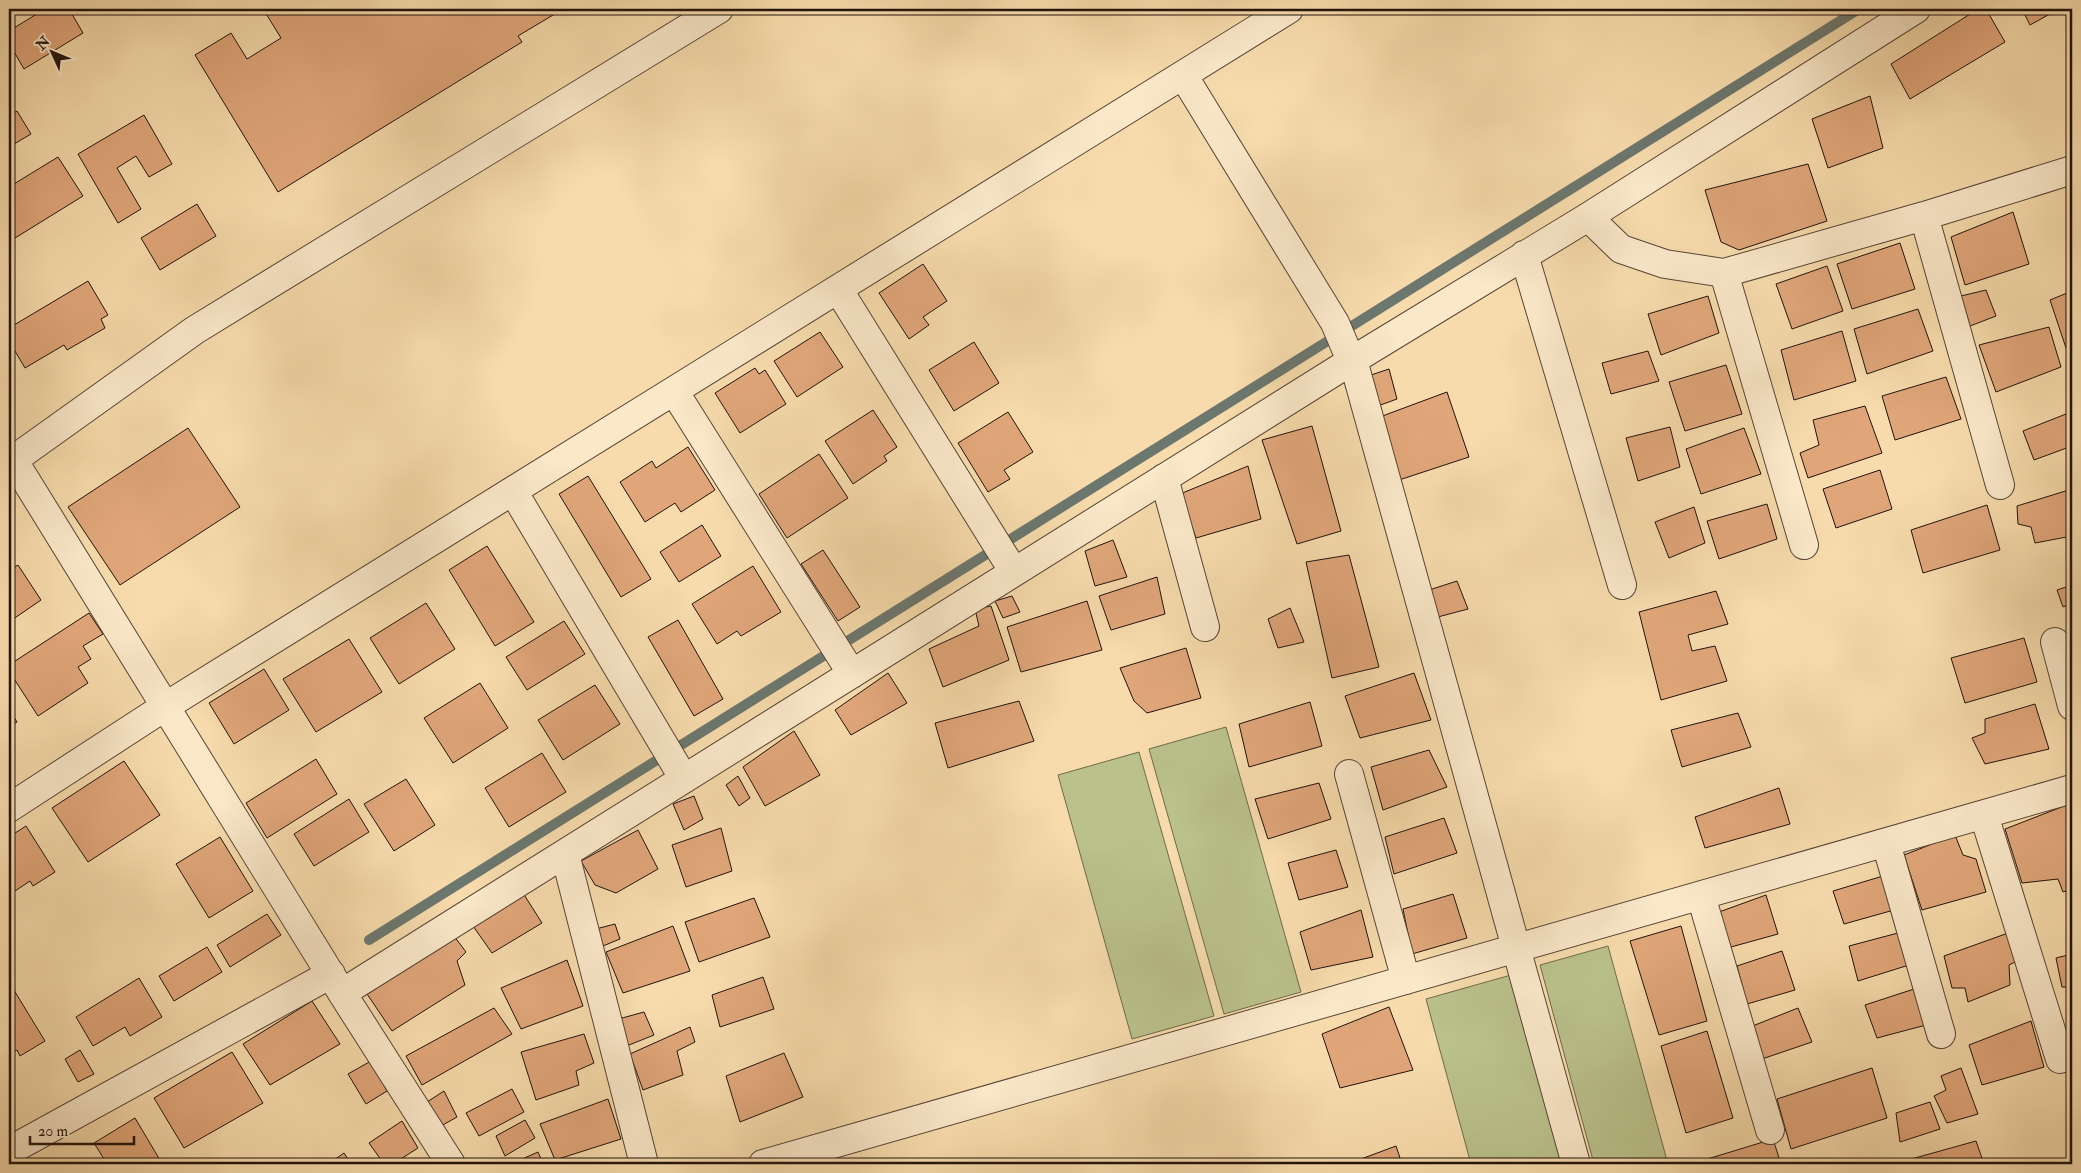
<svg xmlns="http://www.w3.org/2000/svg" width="2081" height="1173" font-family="'IM FELL Double Pica',serif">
	<rect width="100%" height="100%" fill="#f7dbac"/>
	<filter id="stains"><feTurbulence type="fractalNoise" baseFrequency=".004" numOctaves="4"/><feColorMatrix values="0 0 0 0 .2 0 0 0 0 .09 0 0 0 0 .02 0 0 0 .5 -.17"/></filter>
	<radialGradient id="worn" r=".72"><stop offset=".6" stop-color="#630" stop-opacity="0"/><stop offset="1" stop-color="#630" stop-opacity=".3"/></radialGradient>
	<path fill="#bac18b" stroke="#6e6a4c" d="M1226,727L1301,992L1224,1014L1149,749Z
		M1139,752L1214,1016L1132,1039L1058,775Z
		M1608,946L1668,1164H1594L1540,965Z
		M1511,975L1562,1164H1471L1426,999Z"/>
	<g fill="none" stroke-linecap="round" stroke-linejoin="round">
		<path stroke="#6c776f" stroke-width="10" d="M369,940L1859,9"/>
	</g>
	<path fill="#e0a67a" stroke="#21130d" d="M45,9H69L83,33L24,69L9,43V31Z
		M271,9H563L518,36L522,42L278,192L195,55L231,33L247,59L281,38L265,12Z
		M1978,9H1986L2005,42L1910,99L1891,64Z
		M2022,9H2059L2030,25Z
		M1870,96L1883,148L1828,168L1812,119Z
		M17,111L31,134L9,147V116Z
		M144,115L172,164L149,177L136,156L117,168L141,209L118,223L78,154Z
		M58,157L83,196L15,238L9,228V187Z
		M1808,164L1827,221L1739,250L1721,242L1705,190Z
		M197,204L216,236L160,270L141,238Z
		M2013,212L2029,264L1965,285L1951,237Z
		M1900,243L1915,289L1852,309L1837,264Z
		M923,264L947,301L923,317L929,325L909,339L879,293Z
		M1827,266L1843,311L1792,329L1776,284Z
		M88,281L108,315L101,319L105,328L67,350L64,345L25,368L9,341V328Z
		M1986,290L1996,316L1970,326L1961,296Z
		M2072,291V348L2067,351L2050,300Z
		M1708,296L1719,333L1661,355L1648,314Z
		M1918,309L1933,351L1867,374L1854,329Z
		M2049,327L2061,367L1996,392L1979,345Z
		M1842,331L1856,381L1794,400L1781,350Z
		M820,332L843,367L797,397L774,361Z
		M974,342L999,383L954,411L929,370Z
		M1648,351L1659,381L1611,394L1602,363Z
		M1726,365L1742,414L1685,431L1669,382Z
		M755,368L759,374L765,370L786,404L740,433L715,393Z
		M1389,369L1397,399L1375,407L1365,377Z
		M1946,377L1961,419L1895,440L1882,396Z
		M1447,392L1469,457L1396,481L1377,418Z
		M1865,406L1882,453L1808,478L1800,453L1819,445L1813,420Z
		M873,410L897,447L884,456L887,461L853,484L825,441Z
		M1008,412L1033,452L1004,470L1010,479L988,492L958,443Z
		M2071,412L2072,446L2034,460L2023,431Z
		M1312,426L1341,531L1297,544L1262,440Z
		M1670,427L1680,467L1638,481L1626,438Z
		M188,428L240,507L120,585L68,507Z
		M1744,428L1761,474L1701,494L1686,449Z
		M688,447L715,490L681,512L675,503L645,522L620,482L652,461L656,468Z
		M819,454L848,498L787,538L759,494Z
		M1248,466L1261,519L1196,538L1180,494Z
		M1880,470L1892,509L1836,528L1823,489Z
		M588,476L651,579L621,597L559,494Z
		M2072,489V536L2035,543L2031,527L2018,524L2017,506Z
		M1767,504L1777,539L1719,559L1707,521Z
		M1987,505L2000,550L1923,573L1911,530Z
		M1694,507L1705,543L1669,558L1655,522Z
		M702,525L721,556L679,582L660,552Z
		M1113,540L1127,577L1095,586L1085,551Z
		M487,546L534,622L495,646L449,570Z
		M823,550L860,607L838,621L801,564Z
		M1349,555L1379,667L1332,678L1306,562Z
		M18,565L41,600L9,622V571Z
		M753,566L781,612L741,636L737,631L717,644L692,604Z
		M1157,577L1165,614L1111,630L1099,596Z
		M1457,581L1468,609L1434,618L1426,591Z
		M2072,585V603L2063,607L2057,590Z
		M1716,591L1728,624L1688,635L1692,651L1715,646L1727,681L1661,700L1639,612Z
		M1012,596L1020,612L1003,618L995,601Z
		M1087,601L1102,650L1021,672L1007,627Z
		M426,603L455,649L399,684L370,638Z
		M991,606L1009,660L943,687L929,649L979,626L975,609Z
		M1290,608L1304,642L1278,648L1268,619Z
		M89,613L103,634L83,646L91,659L78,667L88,683L38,716L9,671V665Z
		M678,620L723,699L694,716L648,637Z
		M564,621L585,654L527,690L506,657Z
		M2024,638L2037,682L1965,703L1951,658Z
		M349,639L382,692L316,732L283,679Z
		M1186,648L1201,698L1147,713L1134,701L1120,668Z
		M264,669L289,710L234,744L209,703Z
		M888,673L907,703L851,735L835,710Z
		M1414,673L1431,720L1360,738L1345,696Z
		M480,683L508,728L453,763L424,718Z
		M595,685L620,724L563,760L538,720Z
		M1019,701L1034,741L948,768L935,723Z
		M1310,702L1322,746L1249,767L1239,724Z
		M2035,704L2049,749L1985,764L1972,738L1985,733V719Z
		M9,709L17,722L9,727Z
		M1738,713L1751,747L1682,767L1671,730Z
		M794,731L820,775L765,806L743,767Z
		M1429,750L1447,787L1383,810L1371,767Z
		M542,753L566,792L509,827L485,788Z
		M316,759L337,794L267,838L246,803Z
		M124,761L160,815L88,862L52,808Z
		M738,776L750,798L739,806L726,785Z
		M406,779L435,825L394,851L364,804Z
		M1319,783L1331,819L1268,839L1255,799Z
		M1779,788L1790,824L1705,848L1695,817Z
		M694,796L703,819L684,830L673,804Z
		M349,799L369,832L314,866L294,834Z
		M2072,803V889L2063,892L2058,879L2022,883L2005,829Z
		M1444,818L1457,853L1394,874L1385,837Z
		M26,826L55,872L33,886L30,881L9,895V837Z
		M721,828L732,871L686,887L672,845Z
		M638,830L658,869L616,893L595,885L581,861Z
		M1955,835L1963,855L1976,859L1986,892L1922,910L1904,855Z
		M220,837L253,891L209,918L176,864Z
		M1336,850L1348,887L1299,900L1288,863Z
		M1883,876L1894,910L1844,924L1833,891Z
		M523,893L542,923L492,953L473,926Z
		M1453,894L1467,938L1412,954L1403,909Z
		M1766,895L1778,934L1731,947L1719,912Z
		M754,898L770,937L699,962L685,922Z
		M1361,910L1373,957L1311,970L1300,932Z
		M267,914L281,935L230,967L217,945Z
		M615,924L620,939L598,948L592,930Z
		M673,926L690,971L623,993L606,952Z
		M1681,926L1707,1021L1659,1035L1630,941Z
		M2011,932L2021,959L2009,965L2010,985L1968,1002L1965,988H1952L1944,956Z
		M1898,933L1909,965L1858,981L1849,946Z
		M454,936L466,952L457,961L465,985L392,1031L365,991Z
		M207,947L222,972L174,1001L159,976Z
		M1782,951L1795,990L1747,1004L1737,966Z
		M2072,954V987H2062L2056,958Z
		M567,960L583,1006L521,1029L501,988Z
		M763,977L774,1009L720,1027L712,995Z
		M139,978L162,1017L130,1036L125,1027L93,1046L76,1017Z
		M9,982L45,1041L20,1056L17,1050L9,1055Z
		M1914,989L1926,1025L1877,1038L1865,1005Z
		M312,1001L340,1044L270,1085L243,1044Z
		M1389,1007L1413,1070L1340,1088L1322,1034Z
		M494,1008L512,1034L422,1085L406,1056Z
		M1798,1008L1812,1042L1762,1059L1750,1027Z
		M644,1012L654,1035L624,1047L615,1020Z
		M2031,1021L2044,1067L1982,1085L1969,1045Z
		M690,1027L695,1042L677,1051L683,1075L643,1090L630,1054Z
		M1707,1031L1733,1118L1686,1133L1661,1046Z
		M584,1034L594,1063L576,1071L579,1085L536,1100L521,1052Z
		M80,1050L94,1074L78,1082L65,1059Z
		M232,1052L263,1103L184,1148L154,1098Z
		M784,1053L803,1097L740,1122L726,1076Z
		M371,1061L387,1091L366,1104L348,1074Z
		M1872,1068L1887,1118L1791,1149L1777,1099Z
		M1961,1068L1978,1114L1947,1123L1934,1096L1946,1090L1941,1076Z
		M512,1089L524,1112L479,1136L466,1113Z
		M444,1091L457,1117L441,1126L427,1102Z
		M608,1099L621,1139L555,1160L540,1124Z
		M1930,1102L1940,1129L1900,1142L1896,1113Z
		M135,1118L160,1160L153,1164H107L94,1143Z
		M525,1120L535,1138L505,1156L496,1136Z
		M402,1121L418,1148L393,1164H384L369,1143Z
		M1773,1139L1781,1164H1691Z
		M1976,1141L1984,1164L1897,1163Z
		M1396,1146L1402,1164H1354L1353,1162Z
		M538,1152L543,1164H511Z
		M344,1153L351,1164H328Z"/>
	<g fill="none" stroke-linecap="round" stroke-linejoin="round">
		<g stroke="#564535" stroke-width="30">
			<path id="minor" d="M1183,75L1335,323L1346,349L1353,360L1576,1164
				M1924,216L2000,485
				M1588,217L1621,249L1665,264L1724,273L1924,216L2072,170
				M1524,255L1622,585
				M1724,273L1804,545
				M838,289L1014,572
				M674,391L852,674
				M9,453L342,993L451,1164
				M9,463L195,330L719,9
				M1164,478L1205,627
				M513,491L684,779
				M2055,642L2072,706
				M1349,774L1406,980
				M9,808L166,706L1289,9
				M1984,815L2060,1059
				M1886,843L1941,1034
				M565,854L644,1164
				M1701,896L1770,1130
				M342,993L1353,360L1588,217L1916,9
				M9,1151L331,974
				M763,1164L2072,789"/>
		</g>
		<use href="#minor" stroke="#fae8c9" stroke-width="28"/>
	</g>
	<rect width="2081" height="1173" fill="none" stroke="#f7dbac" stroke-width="30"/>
	<rect x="10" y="10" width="2061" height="1153" fill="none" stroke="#21130d" stroke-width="2.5"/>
	<rect x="15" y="15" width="2051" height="1143" fill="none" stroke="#21130d"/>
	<g transform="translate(52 52) rotate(314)" stroke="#fae8c9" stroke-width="4" paint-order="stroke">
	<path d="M0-4L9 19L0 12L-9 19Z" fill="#21130d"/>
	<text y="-8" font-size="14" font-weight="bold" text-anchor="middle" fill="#21130d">N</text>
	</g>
	<path d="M30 1136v8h104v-8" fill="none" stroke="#21130d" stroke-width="2.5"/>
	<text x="38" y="1136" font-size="15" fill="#21130d" stroke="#fae8c9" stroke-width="4" paint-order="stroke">20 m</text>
	<rect width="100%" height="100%" filter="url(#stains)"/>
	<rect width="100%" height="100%" fill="url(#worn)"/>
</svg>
